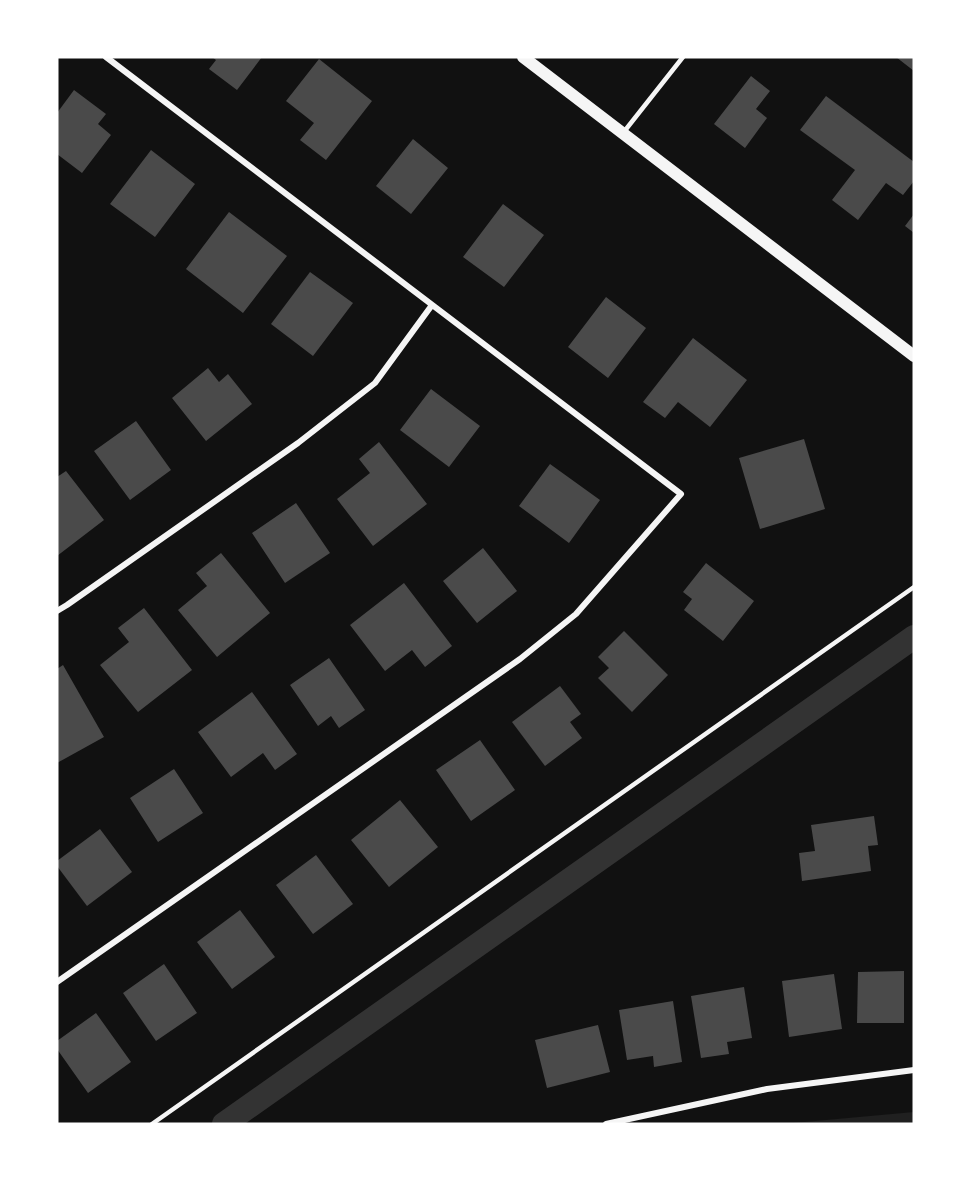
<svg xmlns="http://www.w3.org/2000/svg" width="971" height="1181" font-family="'Crimson Pro',serif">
	<rect width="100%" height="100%" fill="#111"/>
	<path fill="#202020" d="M914,1112V1124H782Z"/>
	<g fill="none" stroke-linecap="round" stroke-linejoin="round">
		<path stroke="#333" stroke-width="24" d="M224,1124L914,637"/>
	</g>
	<path fill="#4a4a4a" d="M212,57H262L237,90L209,69L216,60Z
		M896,57H914V71Z
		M319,59L372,101L326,160L300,140L314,123L286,101Z
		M751,76L770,91L756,109L767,118L745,148L714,124Z
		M74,90L106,114L98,124L111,135L82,173L57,154V113Z
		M826,96L914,162V181L903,195L886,183L858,220L832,200L855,170L800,130Z
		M413,139L448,168L411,214L376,186Z
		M151,150L195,184L155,237L110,204Z
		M503,204L544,235L504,287L463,257Z
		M229,212L287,256L243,313L186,269Z
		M914,214V233L905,226Z
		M310,272L353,303L313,356L271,324Z
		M606,297L646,328L608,378L568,347Z
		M693,338L747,380L710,427L678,402L665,418L643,402Z
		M208,368L219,382L228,374L252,404L206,441L172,398Z
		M431,389L480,426L449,467L400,430Z
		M136,421L171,470L130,500L94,451Z
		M804,439L825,509L760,529L739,458Z
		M379,442L427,504L373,546L337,499L370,473L359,459Z
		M550,464L600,500L569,543L519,506Z
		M66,471L104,520L57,556V477Z
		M296,503L330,553L285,583L252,533Z
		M483,548L517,591L477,623L443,581Z
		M221,553L270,613L217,657L178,610L207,586L196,573Z
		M706,563L754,601L723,641L684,610L692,599L683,592Z
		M404,583L452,646L425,667L412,650L385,671L350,625Z
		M144,608L192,670L138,712L100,665L129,642L118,628Z
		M624,631L668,675L632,712L598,678L609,668L598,657Z
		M329,658L365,710L339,728L331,716L318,726L290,685Z
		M63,665L104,737L57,763V669Z
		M560,686L581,714L570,722L582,738L545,766L512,722Z
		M252,692L297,754L275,770L263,753L231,777L198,732Z
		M480,740L515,790L471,821L436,770Z
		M174,769L203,813L158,842L130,798Z
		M400,800L438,847L389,887L351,840Z
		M874,816L878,845L868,846L871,871L802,881L799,853L815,851L811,825Z
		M100,829L132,872L87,906L57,866V861Z
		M316,855L353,904L313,934L276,885Z
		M240,910L275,957L232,989L197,942Z
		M164,964L197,1013L156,1041L123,993Z
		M904,971V1023H857L858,972Z
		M834,974L842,1029L789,1037L782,981Z
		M744,987L752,1038L727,1042L729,1054L701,1058L691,996Z
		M673,1001L682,1062L654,1067L653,1056L627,1060L619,1010Z
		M96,1013L131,1062L88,1093L57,1049V1041Z
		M598,1025L610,1072L547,1088L535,1040Z"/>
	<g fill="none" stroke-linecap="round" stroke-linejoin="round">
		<path stroke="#f5f5f5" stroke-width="4.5" d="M623,133L683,57
			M152,1124L914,587"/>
		<path stroke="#f5f5f5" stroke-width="6" d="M57,611L67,605L298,443L375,383L432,305
			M57,982L520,659L576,614L681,494L106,57
			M606,1124L767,1089L914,1070"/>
		<path stroke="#f5f5f5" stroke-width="12" d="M523,57L914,356"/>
	</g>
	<rect width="971" height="1181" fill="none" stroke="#ffffff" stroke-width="117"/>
</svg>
